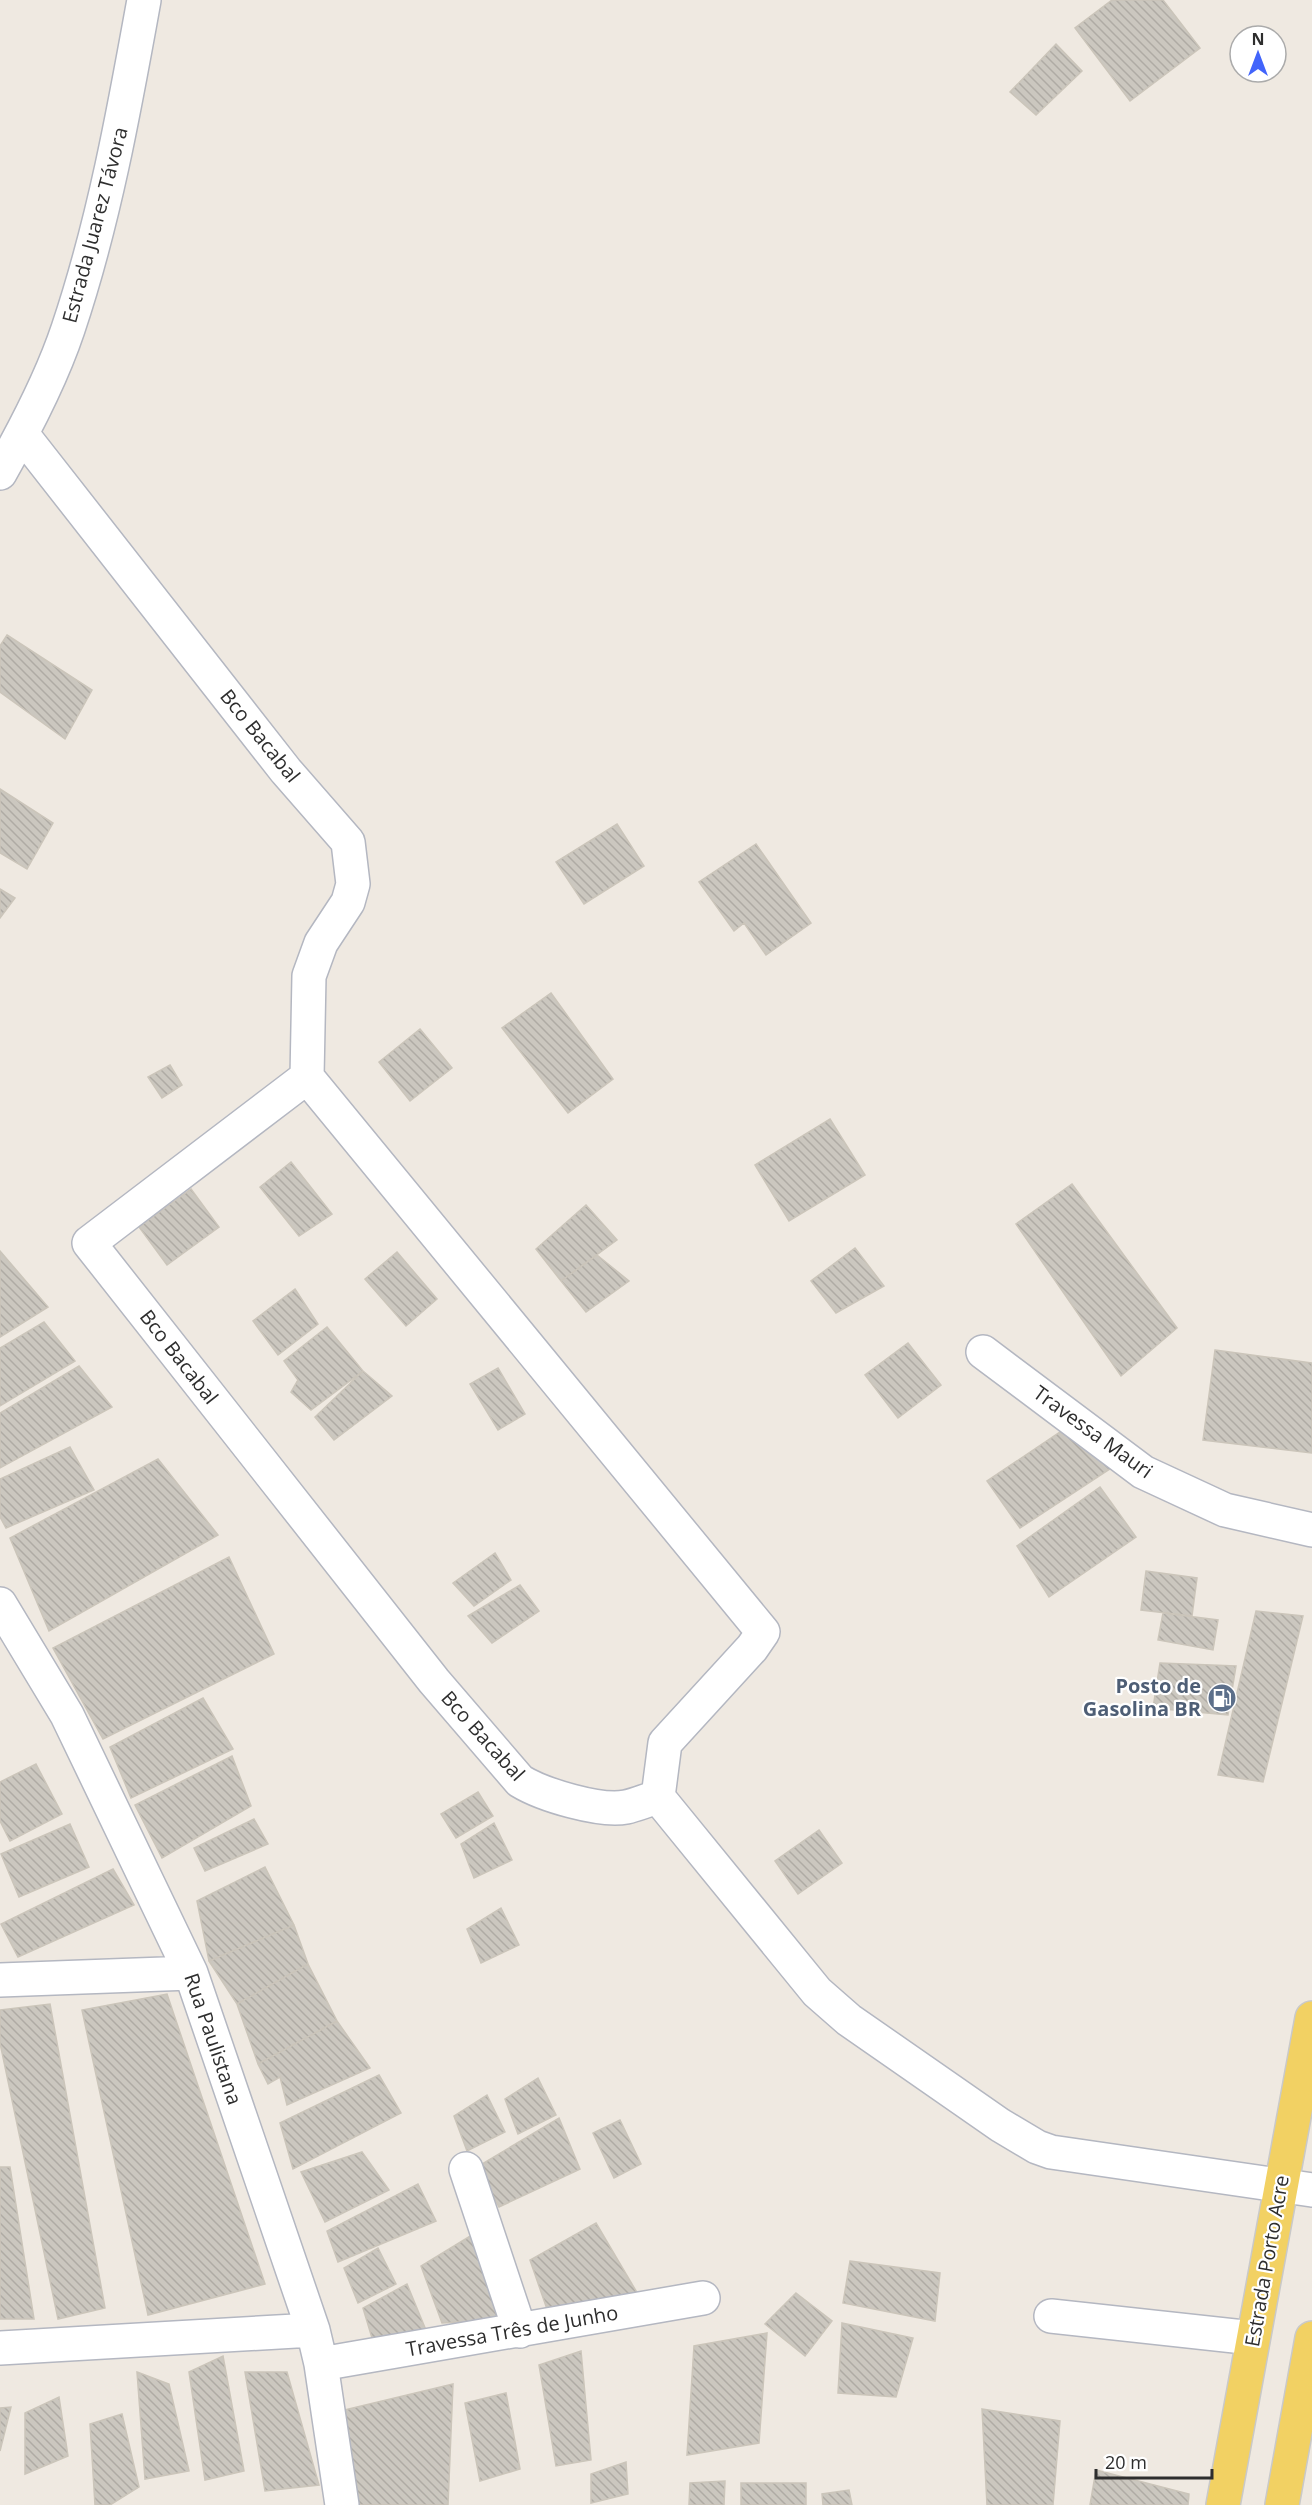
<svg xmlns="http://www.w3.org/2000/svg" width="1312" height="2505" font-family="'Open Sans',sans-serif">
	<defs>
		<pattern id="building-back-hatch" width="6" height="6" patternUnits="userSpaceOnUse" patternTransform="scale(1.5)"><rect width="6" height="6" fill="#cbc7bf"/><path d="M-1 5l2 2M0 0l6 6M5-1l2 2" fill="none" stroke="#afaba4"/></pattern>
	</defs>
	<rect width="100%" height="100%" fill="#efe9e1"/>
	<path fill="url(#building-back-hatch)" stroke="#cbc5ba" stroke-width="1.5" d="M1112,0H1163L1200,48L1130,101L1075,28Z
		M1056,44L1082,71L1036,115L1010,92Z
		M7,635L92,690L65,739L0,692V646Z
		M0,789L53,823L27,869L0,853Z
		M617,824L644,866L584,904L556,862Z
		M756,844L811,923L766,955L744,923L734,931L699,882Z
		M0,889L15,898L0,918Z
		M551,993L613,1079L568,1113L502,1028Z
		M420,1029L452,1068L410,1101L379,1062Z
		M170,1065L182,1085L162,1098L148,1077Z
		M830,1119L865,1175L789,1221L755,1165Z
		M291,1162L332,1214L299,1236L260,1187Z
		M1072,1184L1177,1328L1121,1376L1016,1224Z
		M191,1189L219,1227L167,1265L139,1227Z
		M586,1205L617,1240L561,1281L536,1249Z
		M855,1248L884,1286L836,1313L811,1281Z
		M0,1251L48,1307L0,1337Z
		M397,1252L437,1299L406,1326L365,1279Z
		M597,1255L629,1281L586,1312L561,1281Z
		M295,1289L318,1324L278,1355L253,1321Z
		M44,1322L75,1361L0,1406V1348Z
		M327,1327L363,1371L311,1410L291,1392L298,1380L284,1361Z
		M908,1343L941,1385L898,1418L865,1375Z
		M1215,1350L1312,1363V1453L1203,1440Z
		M79,1366L112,1407L0,1468V1413Z
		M498,1368L525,1414L498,1430L470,1384Z
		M363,1371L392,1396L334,1440L315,1417Z
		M1066,1428L1113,1467L1020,1528L987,1481Z
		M70,1447L94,1490L6,1528L0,1517V1479Z
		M158,1459L218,1535L49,1631L10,1538Z
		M1100,1487L1136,1537L1049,1597L1017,1546Z
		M495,1553L511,1580L474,1606L453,1583Z
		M229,1557L274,1654L103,1739L53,1648Z
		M1146,1571L1197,1578L1192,1616L1141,1610Z
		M520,1585L539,1611L492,1643L468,1616Z
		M1256,1611L1303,1616L1263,1782L1218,1775Z
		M1163,1613L1218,1620L1213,1650L1158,1640Z
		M1160,1663L1236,1666L1228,1715L1153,1708Z
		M203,1698L233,1749L131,1798L110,1747Z
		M232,1756L251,1806L162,1858L135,1805Z
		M36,1764L62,1814L10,1841L0,1821V1782Z
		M478,1792L493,1816L456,1838L441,1814Z
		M254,1819L268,1844L205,1871L194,1848Z
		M494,1823L512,1860L474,1878L461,1844Z
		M70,1824L89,1867L19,1897L1,1854Z
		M819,1830L842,1863L798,1894L775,1861Z
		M265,1867L294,1925L209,1961L197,1901Z
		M113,1869L134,1905L18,1957L1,1924Z
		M501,1908L519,1945L481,1963L467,1929Z
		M294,1925L308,1964L237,2004L209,1961Z
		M308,1964L337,2021L258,2064L237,2004Z
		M167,1994L265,2284L148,2315L82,2010Z
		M50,2004L105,2308L58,2319L0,2043V2010Z
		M337,2021L370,2068L287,2105L280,2077L268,2084L258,2064Z
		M379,2075L401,2113L293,2169L280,2123Z
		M538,2078L556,2115L518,2134L505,2099Z
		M487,2095L505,2132L467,2151L454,2116Z
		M559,2118L580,2169L499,2207L477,2167Z
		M620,2120L641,2164L614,2178L593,2133Z
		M362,2152L389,2190L325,2222L301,2172Z
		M0,2167H10L34,2319H0Z
		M418,2184L436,2221L338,2262L327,2231Z
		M596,2223L642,2301L549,2315L530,2260Z
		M477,2232L506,2319L442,2323L421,2266Z
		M378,2248L396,2284L358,2303L344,2268Z
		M850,2261L940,2273L935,2321L843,2303Z
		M407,2284L428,2335L372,2338L363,2308Z
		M796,2293L832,2321L805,2356L765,2324Z
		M842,2323L913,2338L896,2397L838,2393Z
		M767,2333L759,2443L687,2455L694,2346Z
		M581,2351L591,2460L556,2466L539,2365Z
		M223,2356L244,2471L205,2480L189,2372Z
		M137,2372L169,2384L189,2471L145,2479Z
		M245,2372H287L319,2485L265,2491Z
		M453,2384L448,2505H354L340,2411Z
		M506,2393L520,2469L480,2481L465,2403Z
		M59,2397L68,2456L25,2474V2413Z
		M11,2407L0,2451V2408Z
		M982,2409L1060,2421L1053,2505H987Z
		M122,2414L139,2487L110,2505H95L90,2424Z
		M626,2462L628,2494L591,2503V2474Z
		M1096,2470L1189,2494L1188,2505H1090Z
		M725,2481L724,2505H689L690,2483Z
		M741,2483H806V2505H741Z
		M849,2490L852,2505H823L822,2494Z"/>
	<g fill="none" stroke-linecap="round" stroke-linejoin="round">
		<g stroke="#b4b7c1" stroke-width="36">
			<path id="minor" d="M22,434L286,771L348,842L353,884L348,902L321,943L309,976L307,1077L763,1632L752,1648L665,1743L658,1797C647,1800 636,1805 626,1807C600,1812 543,1795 520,1781L434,1681L89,1243L307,1077
				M0,473C25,429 52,377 68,329C104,222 124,111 144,0
				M983,1352L1143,1472L1225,1510L1312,1530
				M0,1604L67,1715L191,1973L313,2330L321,2364L342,2505
				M658,1797L817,1992L849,2020L1000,2125L1037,2147L1051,2152L1312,2190
				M0,1980L191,1973
				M466,2169L520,2331
				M1051,2316L1253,2338
				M0,2348L313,2330
				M321,2364L703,2298"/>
		</g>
		<g stroke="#c9c9c9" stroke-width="36">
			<path id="major" d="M1223,2505L1312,2018
				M1282,2505L1312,2338"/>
		</g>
		<use href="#minor" stroke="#fff" stroke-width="33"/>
		<use href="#major" stroke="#f2d163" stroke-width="33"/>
	</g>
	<defs>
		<g id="fuel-disc" transform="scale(1.5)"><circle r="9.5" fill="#5c6f8a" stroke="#fff"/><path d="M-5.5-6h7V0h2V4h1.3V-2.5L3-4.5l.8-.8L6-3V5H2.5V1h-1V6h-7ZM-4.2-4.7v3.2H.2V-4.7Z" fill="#fff"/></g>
	</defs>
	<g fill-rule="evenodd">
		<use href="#fuel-disc" x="1222" y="1698"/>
	</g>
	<g text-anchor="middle" stroke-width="4.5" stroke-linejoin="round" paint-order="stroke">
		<g font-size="20" fill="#2e2e2e" stroke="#fff">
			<text transform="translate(95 225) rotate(-75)" y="7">Estrada Juarez Távora</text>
			<text transform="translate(260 736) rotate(51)" y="7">Bco Bacabal</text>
			<text transform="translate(179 1357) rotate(52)" y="7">Bco Bacabal</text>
			<text transform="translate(1093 1432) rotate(36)" y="7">Travessa Mauri</text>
			<text transform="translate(483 1736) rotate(48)" y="7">Bco Bacabal</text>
			<text transform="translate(213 2039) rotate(71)" y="7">Rua Paulistana</text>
			<text transform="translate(1267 2261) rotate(-80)" y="7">Estrada Porto Acre</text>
			<text transform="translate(512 2331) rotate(-10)" y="7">Travessa Três de Junho</text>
		</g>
		<g font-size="20" font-weight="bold" fill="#4e5e75" stroke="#fff" text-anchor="end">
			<text x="1201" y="1693">Posto de<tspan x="1201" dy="23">Gasolina BR</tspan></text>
		</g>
	</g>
	<g transform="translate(1258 54)"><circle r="28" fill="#ffffff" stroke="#ababab" stroke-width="1.5"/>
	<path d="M0-4.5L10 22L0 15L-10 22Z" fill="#4264fb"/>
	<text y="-9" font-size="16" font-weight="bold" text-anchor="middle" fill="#2e2e2e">N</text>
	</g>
	<path d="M1096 2469v9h116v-9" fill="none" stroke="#2e2e2e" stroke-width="3"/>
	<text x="1105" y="2469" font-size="18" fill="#2e2e2e" stroke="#ffffff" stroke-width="4.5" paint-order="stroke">20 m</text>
</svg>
